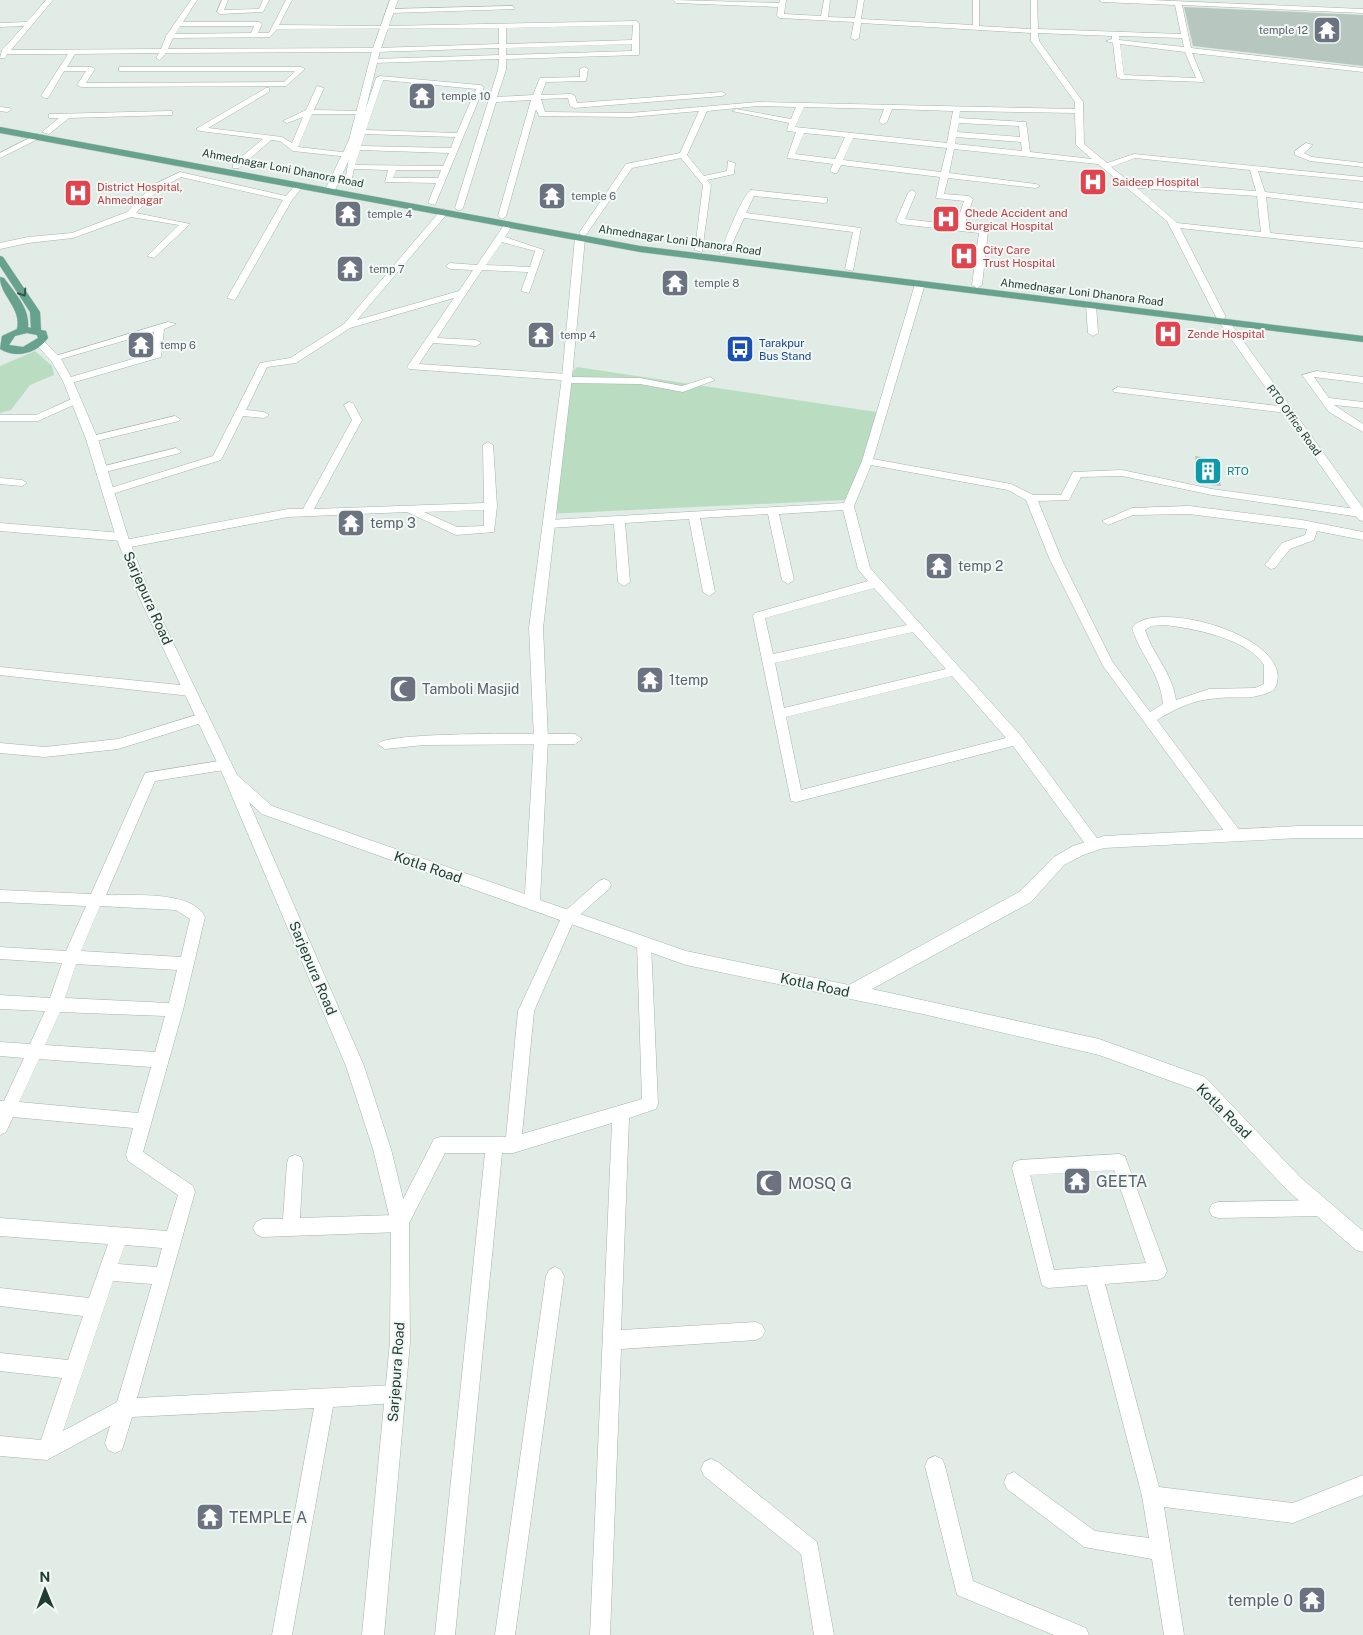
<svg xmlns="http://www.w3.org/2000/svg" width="1363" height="1635" font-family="'Public Sans',sans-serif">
	<rect width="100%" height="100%" fill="#e1ece6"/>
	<path fill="#baddc1" d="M35,351L52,366L54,375L30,385L11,410L0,413V366Z
		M577,367L883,413L846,500L547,514L567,377Z"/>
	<path fill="#b7c7bf" d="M1184,7L1363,15V66L1193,46Z
		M1195,456L1217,459L1221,486L1198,484Z"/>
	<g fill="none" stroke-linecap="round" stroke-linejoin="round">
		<g stroke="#a4b4ad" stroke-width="1">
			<path id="street" d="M46,0H53L11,50L161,49L166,36L191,0H197L183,22H259L262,24L258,33H269L286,0H292L279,25L385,26L636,21L639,23V55L506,59V70L497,97L533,95L540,78L580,77V69L584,67L588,69L586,81L546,82L541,95L571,94L575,96L577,103L722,92L726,94L722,96L574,108L570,106L568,98L541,99L545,112L630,113L758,102L1075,109V102L1031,41V33L861,23L859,38L855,40L851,38L854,22L780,18L777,16L778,7L676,3L673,0L779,3L780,0H786L784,14L821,16L824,0H830L828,17L855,18L858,0H864L861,19L973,25V0H979V26L1031,29V0H1037L1038,29L1181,34L1175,5L1102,2L1099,0H1150L1363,9V13L1182,5L1191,48L1363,68V72L1192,53L1204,82L1121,79L1117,77L1113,43L1106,41L1112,39V36L1038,33L1039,41L1083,102L1084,144L1107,163L1134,154L1363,177V181L1258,171L1265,192L1363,203V209L1266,197L1270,233L1363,242V248L1180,228L1226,317L1221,320L1216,317L1167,221L1098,164L954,149L949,173L1036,184L1040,186L1036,188L948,178L944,194L969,196L973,199L964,226L988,231L982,285L977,288L972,285L979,233L900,224L896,221L908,193L912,190L916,193L905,219L956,225L964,201L936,198L940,177L841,165L837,173H834L830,171L833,164L787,158L796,132L787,131L789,123L732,111L736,109L791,119L796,107L758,106L707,111L687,155L704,176L727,171L728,161L735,163L734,174L707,180L711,185L702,252L695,250L703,185L681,158L632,168L586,235L583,236L579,233L626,164L680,153L699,111L630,117L542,116H539L536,109L506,216L502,219L498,216L531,100L496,102L463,208L459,211L455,208L498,70L499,59L374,63L370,61L374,59L499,55V48L376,52L166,53L160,60L156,58L159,53L75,54L67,67H91L95,69L86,83L284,82L295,71H119V67H301L305,69L286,86L81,87L77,85L86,71H64L48,98H45L41,96L68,54H7L5,58H0L2,50L24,26L0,27V23L27,22ZM633,25L632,40L506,44V28ZM180,26H254L251,33L175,34ZM499,28V44L376,48L168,49L173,38L270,37L277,29ZM1119,36L1182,38L1184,47L1119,40ZM632,44V51L506,55V48ZM1120,44L1185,52L1196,78L1124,75ZM804,107L884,109L879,122L883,124L887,122L892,109L953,111L947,143L795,127ZM960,111L1075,113L1076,145L1092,159L1030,152L1026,122L959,118ZM959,123L1019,126L1020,137L957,132ZM804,133L845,137L835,159L795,154ZM956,137L1021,142L1022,151L955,144ZM853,138L947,148L941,172L843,160ZM1135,158L1250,170L1256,191L1131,183L1111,167ZM1137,188L1257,196L1261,232L1177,223Z
				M222,0H228L224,10L259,9L263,0H269L263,12L220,14L217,12Z
				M513,6L515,9L391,13L388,11L391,9Z
				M380,76L480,85L484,87L435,205L428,203L436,183L385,182L388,170L354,169L351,182H345L349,157L293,151L280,141L271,140L239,168H233V164L263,139L200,131L196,129L266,88H269V92L208,128L282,137L292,143L303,117L287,123L283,121L306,110L317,86L324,88L314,110L365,111L376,78ZM383,80L476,89L457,133L366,130ZM312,114H364L351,153L298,147ZM365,134L455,137L451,148L361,146ZM360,150L449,153L443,166L355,165ZM396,170H441L438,178H393Z
				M0,107L10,108L11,110L7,112L0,111Z
				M169,111H172V115L69,118L49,134L42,132L59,118H49V114H52Z
				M37,134L44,136L0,158V153Z
				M1306,143L1313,145L1304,153L1312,157L1363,163V167L1310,161L1295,155V151Z
				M180,172L286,196L297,183L304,185L292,200L235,300L227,298L283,200L181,177L159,189L136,213L190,224L154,258L147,256L179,225L131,217L73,238L28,243L0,249V243L28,237L72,233L127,212L153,185Z
				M751,190L827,198V202L824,203L754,196L746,213L861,228L853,271L845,269L853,232L744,218L728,253L721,255L720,253C725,241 742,195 751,190Z
				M444,209L448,212L447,214L357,320L459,291L473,270L450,269L446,266L450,263L477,265L506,222L513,224L505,237L544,250L529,293L521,291L528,272L482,270L437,338L476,340L481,343L476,346L433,343L419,364L567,374L572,377L640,378L682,386L710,377L715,380L683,392L640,384L566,383L561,380L409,369L407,367L454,298L350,328L296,363L267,367L246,410L264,412L269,415L264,418L243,416L221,460L112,494H104V490L213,456L260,363L290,358L344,324L441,210ZM502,242L535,251L530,267L486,265Z
				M920,281L925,284L873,459L1011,484L1033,495H1061L1073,472L1122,470L1212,489L1363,510V516L1360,517L1212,495L1122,476L1081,477L1069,500L1038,501L1062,560L1112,661L1150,712L1163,704C1160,672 1141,657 1132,628C1153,596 1303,639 1274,690C1250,702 1235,695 1210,699C1191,701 1173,710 1157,720L1240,831L1242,835L1240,839H1230L1103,666L1050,560L1026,500L1008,490L871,465L854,506L870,568L1022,737L1099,841L1101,845L1099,849H1089L1013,746L796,802L791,801L753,616L755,613L868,581L858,569L843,510L779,514L794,580L788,584L782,580L768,514L700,518L715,592L709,596L703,592L689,519L625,523L630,582L624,586L618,582L614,524L549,528L543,524L549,520L844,503L862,461L915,284ZM874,588L907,625L773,654L765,618ZM1165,625C1192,628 1249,639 1264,665V684L1255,688L1209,689L1176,700C1172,672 1153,655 1145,630L1151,626ZM913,632L946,669L784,708L775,663ZM952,676L1006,738L801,790L786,717Z
				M1091,302L1096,305L1098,333L1093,336L1088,333L1086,305Z
				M168,322L176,324L164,329L161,357L68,384L63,381L64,379L153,353L154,332L54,361L49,358Z
				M1317,371L1363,377V383L1314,377L1329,398L1363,402V408L1334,405L1363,424V432L1329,412L1302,375Z
				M1118,387L1287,407L1292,410L1287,413L1114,392L1113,390Z
				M76,397L80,398V402L38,421H0V415H36Z
				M349,402L353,403L362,420L314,509L484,503L483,445L488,442L493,445L497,506L494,532L456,535L407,512L288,517L125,548L119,544L125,540L288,509H303L352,420L344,405ZM484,510V526L457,527L424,512Z
				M175,416L180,419L179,421L92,442L87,439L88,437Z
				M176,448L181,451L180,453L101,473L96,470L97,468Z
				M0,478L22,480L27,483L22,486L0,484Z
				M1189,506L1302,520L1363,532V540L1317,531L1314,540L1290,549L1275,568L1271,569L1265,565L1282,543L1305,535L1307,529L1189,514L1133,515L1108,525L1102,521L1132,508Z
				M0,523L122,533L128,537L122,541L0,531Z
				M0,667L190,686L196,691L190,696L0,675Z
				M203,713L209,718L208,721L118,749L45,757L0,753V743L45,747L118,739Z
				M575,734L582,739L575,744L424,745L385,749L378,744C386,731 550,734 575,734Z
				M225,760L230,761L232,765L230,769L155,781L106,895C132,896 192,890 205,917L183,1010L143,1152L193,1186L195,1192L137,1398L395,1385L402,1387L404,1394L402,1401L395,1403L333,1407L292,1635H272L314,1408L132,1417L122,1450L115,1453L108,1450L105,1443L110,1426L47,1460L0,1456V1436L41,1440L62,1378L0,1371V1353L68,1360L83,1316L0,1306V1288L89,1298L108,1244L0,1236V1218L167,1231L178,1195L128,1161L126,1155L133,1128L13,1117L6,1132L0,1135V1101H4L24,1058L0,1056V1042L30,1044L45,1011L0,1009V995L50,998L62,963L0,959V947L66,951L86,906L0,902V890L91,894L145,773ZM100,906L176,910L190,919L181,957L81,951ZM76,964L177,970L169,1003L65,998ZM60,1012L165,1016L155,1052L45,1045ZM39,1059L151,1067L138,1113L19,1102ZM125,1245L162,1248L157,1267L118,1264ZM113,1281L152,1284L117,1402L63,1431Z
				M604,879L609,881L611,885L609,889L574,920L534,1011L522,1134L642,1099L637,943L639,939L644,937L649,939L651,943L658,1104L656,1109L629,1118L621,1330L756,1322L762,1325L765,1331L762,1337L756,1340L621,1349L610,1635H590L612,1123L513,1153H502L455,1635H435L485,1153H445L406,1229L400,1232L262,1237L256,1234L253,1228L256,1222L262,1219H283L287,1163L289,1157L295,1155L301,1157L303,1163L300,1218L395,1215L434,1139L440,1137H506L518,1011L564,912L599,881Z
				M1119,1154L1125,1156L1127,1162L1167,1271L1164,1277L1158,1280L1105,1284L1159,1487L1293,1503L1363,1475V1495L1293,1523L1164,1507L1184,1635H1164L1152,1559L1084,1547L1007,1489L1004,1482L1007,1475L1014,1472L1095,1531L1149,1538L1142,1496L1087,1285L1048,1288L1042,1285L1012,1168L1014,1162L1020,1160ZM1114,1170L1146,1263L1054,1270L1030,1175Z
				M1322,1200L1328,1202L1331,1208L1328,1214L1322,1216L1218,1218L1212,1216L1209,1210L1212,1204L1218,1202Z
				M555,1267L561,1270L564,1276L515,1635H495L546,1276L549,1270Z
				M935,1456L942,1459L945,1466L973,1581L1086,1628L1089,1635H1054L957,1595L925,1466L928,1459Z
				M711,1459L718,1462L817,1542L834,1635H814L801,1554L704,1476L701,1469L704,1462Z"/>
		</g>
		<g stroke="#a0b8ad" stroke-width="1">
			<path id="secondary" d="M390,0H398L380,51L358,140L335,190L327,192L325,190L349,140L372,51Z
				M580,235L585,238L572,377L543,628L548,739L540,900L686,951L849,985L1019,892L1054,857L1073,846L1104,836L1299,826H1363V838H1299L1104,848L1083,855L1064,865L1031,902L872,989L1099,1039L1205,1077L1301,1178L1363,1231V1252L1356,1250L1287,1190L1193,1089L1099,1055L923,1014L686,965L262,814L249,802L364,1066L391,1149L409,1223L410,1342L384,1635H362L390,1342L391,1223L373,1149L346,1066L223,775L139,597L116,537L86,439L63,381L52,362L35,343L40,340L44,341L61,359L73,381L98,439L128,537L151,597L237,775L272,806L525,894L534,739L529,628L562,377L575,238Z
				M1225,320L1229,321L1363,508V521L1359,520L1220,323Z"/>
		</g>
		<g stroke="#c1c9c6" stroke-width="1">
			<path id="primary" d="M0,127L640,246L1363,336V342L640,252L0,133Z
				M0,256L3,257L40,312L41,330L46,331L48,338C37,353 17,359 0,349L2,336L17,329C22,308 0,296 0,277L4,278C14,292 30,308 28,327L31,328L30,312L0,266ZM27,333L37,335L38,338L23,347L9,345L15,336Z"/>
		</g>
		<use href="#street" fill="#fff" fill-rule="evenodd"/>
		<use href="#secondary" fill="#fff" fill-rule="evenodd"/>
		<use href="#primary" fill="#66a28d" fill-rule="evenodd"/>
	</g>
	<defs><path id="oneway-chevron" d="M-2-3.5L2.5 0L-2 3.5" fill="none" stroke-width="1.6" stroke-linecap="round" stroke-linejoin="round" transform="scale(1.25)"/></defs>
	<use stroke="#32564a" href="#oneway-chevron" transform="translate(23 293) rotate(57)"/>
	<defs>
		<g id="temple-square" transform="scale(1.4375)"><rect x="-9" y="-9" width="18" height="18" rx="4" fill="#6b7280" stroke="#f2f8f5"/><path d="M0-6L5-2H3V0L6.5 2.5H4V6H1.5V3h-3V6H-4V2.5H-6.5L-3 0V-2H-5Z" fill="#fff"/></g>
		<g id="hospital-square" transform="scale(1.4375)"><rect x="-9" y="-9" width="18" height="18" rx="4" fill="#e0444e" stroke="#f2f8f5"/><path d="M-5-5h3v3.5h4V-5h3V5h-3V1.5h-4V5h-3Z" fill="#fff"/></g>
		<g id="bus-square" transform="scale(1.4375)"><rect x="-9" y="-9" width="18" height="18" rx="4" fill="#1a4fb4" stroke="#f2f8f5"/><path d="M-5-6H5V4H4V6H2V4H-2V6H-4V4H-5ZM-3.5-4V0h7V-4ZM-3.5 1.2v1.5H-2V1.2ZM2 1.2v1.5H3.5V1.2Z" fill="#fff"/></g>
		<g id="building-square" transform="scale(1.4375)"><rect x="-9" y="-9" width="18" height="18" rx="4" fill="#0f9aa8" stroke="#f2f8f5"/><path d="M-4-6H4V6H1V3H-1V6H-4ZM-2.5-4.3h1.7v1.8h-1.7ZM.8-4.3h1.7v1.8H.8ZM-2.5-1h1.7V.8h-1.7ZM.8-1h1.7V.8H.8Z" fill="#fff"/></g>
		<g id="mosque-square" transform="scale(1.4375)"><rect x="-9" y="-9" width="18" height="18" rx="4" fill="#6b7280" stroke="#f2f8f5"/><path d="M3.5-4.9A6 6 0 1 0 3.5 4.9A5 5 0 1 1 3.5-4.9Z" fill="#fff"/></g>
	</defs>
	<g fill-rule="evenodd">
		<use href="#temple-square" x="1327" y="30"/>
		<use href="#temple-square" x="422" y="96"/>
		<use href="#hospital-square" x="1093" y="182"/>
		<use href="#hospital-square" x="78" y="193"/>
		<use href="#temple-square" x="552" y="196"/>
		<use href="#temple-square" x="348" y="214"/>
		<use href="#hospital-square" x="946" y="219"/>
		<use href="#hospital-square" x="964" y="256"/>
		<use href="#temple-square" x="350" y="269"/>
		<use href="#temple-square" x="675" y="283"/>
		<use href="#hospital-square" x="1168" y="334"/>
		<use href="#temple-square" x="541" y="335"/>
		<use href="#temple-square" x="141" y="345"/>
		<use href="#bus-square" x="740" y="349"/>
		<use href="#building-square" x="1208" y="471"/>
		<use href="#temple-square" x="351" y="523"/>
		<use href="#temple-square" x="939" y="566"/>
		<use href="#temple-square" x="650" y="680"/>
		<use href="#mosque-square" x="403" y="689"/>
		<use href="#temple-square" x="1077" y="1181"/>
		<use href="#mosque-square" x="769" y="1183"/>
		<use href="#temple-square" x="210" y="1517"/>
		<use href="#temple-square" x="1312" y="1600"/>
	</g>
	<g text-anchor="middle" stroke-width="4" stroke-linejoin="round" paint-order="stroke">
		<g font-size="11" fill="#5b616d" stroke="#f2f8f5" text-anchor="start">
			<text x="1308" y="34" text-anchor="end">temple 12</text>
			<text x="441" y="100">temple 10</text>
			<text x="571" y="200">temple 6</text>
			<text x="367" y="218">temple 4</text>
			<text x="369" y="273">temp 7</text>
			<text x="694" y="287">temple 8</text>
			<text x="560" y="339">temp 4</text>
			<text x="160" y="349">temp 6</text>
		</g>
		<g font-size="11" fill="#213d33" stroke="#f2f8f5">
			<text transform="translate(283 168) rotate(11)" y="4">Ahmednagar Loni Dhanora Road</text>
			<text transform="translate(680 240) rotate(8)" y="4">Ahmednagar Loni Dhanora Road</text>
			<text transform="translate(1082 292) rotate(7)" y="4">Ahmednagar Loni Dhanora Road</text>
			<text transform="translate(1294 420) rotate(54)" y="4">RTO Office Road</text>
		</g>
		<g font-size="11" fill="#be3a42" stroke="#f2f8f5" text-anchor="start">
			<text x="1112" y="186">Saideep Hospital</text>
			<text x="97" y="191">District Hospital,<tspan x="97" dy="13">Ahmednagar</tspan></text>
			<text x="965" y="217">Chede Accident and<tspan x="965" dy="13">Surgical Hospital</tspan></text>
			<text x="983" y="254">City Care<tspan x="983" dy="13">Trust Hospital</tspan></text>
			<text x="1187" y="338">Zende Hospital</text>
		</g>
		<g font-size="11" fill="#164399" stroke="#f2f8f5" text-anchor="start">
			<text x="759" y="347">Tarakpur<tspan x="759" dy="13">Bus Stand</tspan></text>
		</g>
		<g font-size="11" fill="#0d838f" stroke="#f2f8f5" text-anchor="start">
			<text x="1227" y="475">RTO</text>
		</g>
		<g font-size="14" fill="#5b616d" stroke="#f2f8f5" text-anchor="start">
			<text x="370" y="528">temp 3</text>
			<text x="958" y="571">temp 2</text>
			<text x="669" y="685">1temp</text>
			<text x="422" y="694">Tamboli Masjid</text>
		</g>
		<g font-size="14" fill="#213d33" stroke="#f2f8f5">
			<text transform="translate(148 598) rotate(66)" y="5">Sarjepura Road</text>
			<text transform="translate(428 867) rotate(19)" y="5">Kotla Road</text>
			<text transform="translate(313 968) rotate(67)" y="5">Sarjepura Road</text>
			<text transform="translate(815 985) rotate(12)" y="5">Kotla Road</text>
			<text transform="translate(1224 1111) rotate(45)" y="5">Kotla Road</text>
			<text transform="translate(396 1372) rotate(-86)" y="5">Sarjepura Road</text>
		</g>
		<g font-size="16" fill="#5b616d" stroke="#f2f8f5" text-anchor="start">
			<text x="1096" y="1187">GEETA</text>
			<text x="788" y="1189">MOSQ G</text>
			<text x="229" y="1523">TEMPLE A</text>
			<text x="1293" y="1606" text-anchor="end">temple 0</text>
		</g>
	</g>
	<g transform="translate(45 1590) rotate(359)" stroke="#f2f8f5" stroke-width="4" paint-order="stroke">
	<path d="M0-4L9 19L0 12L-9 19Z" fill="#213d33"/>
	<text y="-8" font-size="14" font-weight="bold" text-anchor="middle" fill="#213d33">N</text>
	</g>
</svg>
